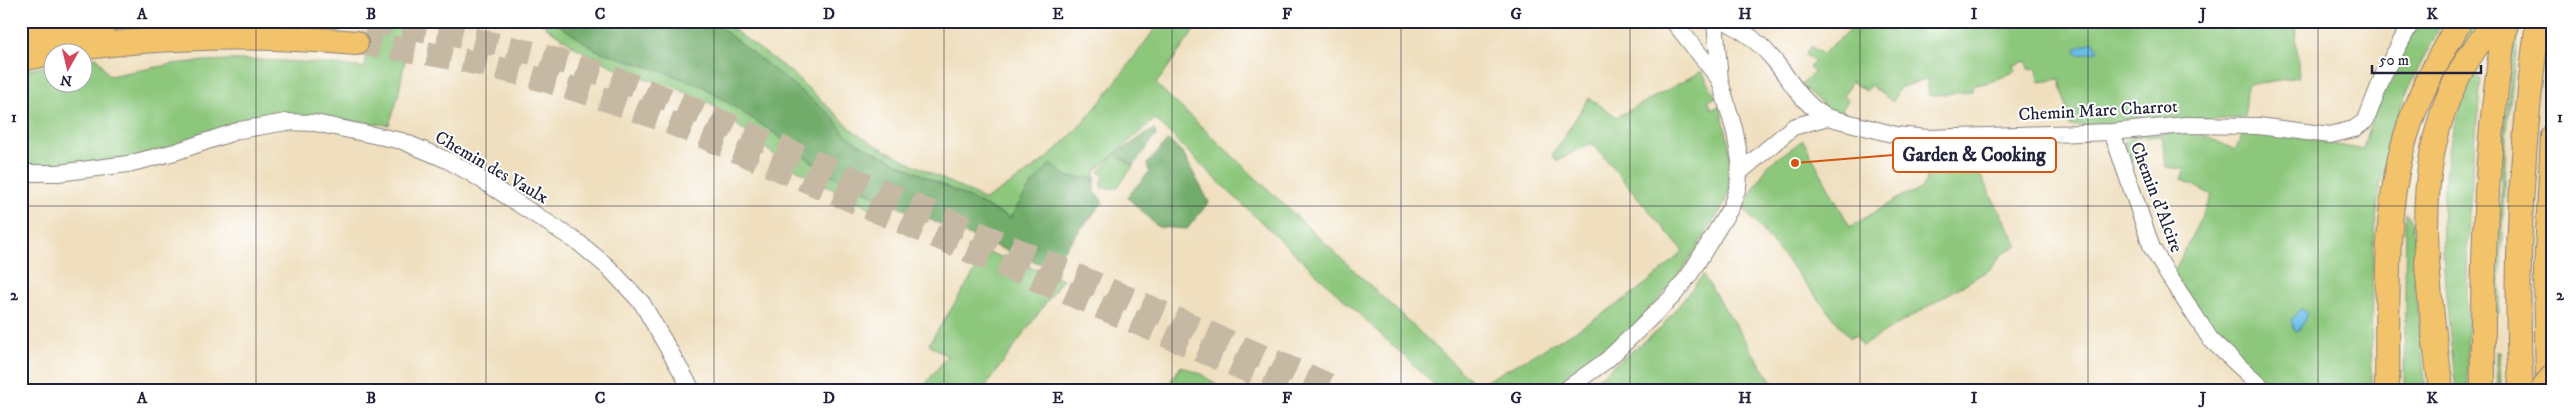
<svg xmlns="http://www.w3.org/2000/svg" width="2574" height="411" font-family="'IM FELL DW Pica',serif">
	<rect width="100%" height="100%" fill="#fff"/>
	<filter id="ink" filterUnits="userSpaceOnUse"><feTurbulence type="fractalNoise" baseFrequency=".02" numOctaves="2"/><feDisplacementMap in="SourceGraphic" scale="10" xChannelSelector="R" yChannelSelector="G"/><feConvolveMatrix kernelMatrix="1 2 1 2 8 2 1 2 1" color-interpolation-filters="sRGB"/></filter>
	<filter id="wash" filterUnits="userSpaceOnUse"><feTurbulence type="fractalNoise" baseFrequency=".0096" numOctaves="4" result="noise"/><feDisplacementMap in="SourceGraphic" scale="20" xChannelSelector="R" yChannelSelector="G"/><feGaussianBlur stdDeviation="1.12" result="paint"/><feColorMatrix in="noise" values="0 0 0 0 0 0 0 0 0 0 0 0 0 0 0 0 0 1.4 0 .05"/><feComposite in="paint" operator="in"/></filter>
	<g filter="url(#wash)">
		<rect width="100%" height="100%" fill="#efdfbe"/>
		<path fill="#8cc77b" stroke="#57745b" d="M370,21H412L398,97L389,125L287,114L179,147L92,166L21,167V71L52,65V82H82L83,59L97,57L109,76C130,72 152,68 173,64C236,56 302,61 365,68Z
			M538,21H553L596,50L665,72L702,86L773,132L824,171L893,205L884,215L801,172L773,154L710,103L678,89L622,71L578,49Z
			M712,21H722L792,73L855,132L877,146L985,200C1010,184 1035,169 1057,149C1097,112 1128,64 1161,21H1201L1156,84L1477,386C1548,346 1625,309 1683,251L1592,143L1557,161L1552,155L1589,98L1617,117L1702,71L1716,97L1708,101L1712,109L1720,106C1727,134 1735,164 1728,193C1725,206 1715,218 1708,230C1673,290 1612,360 1548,390H1440L1223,186L1155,119L1095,171V178L1068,177L1050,164L1029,188L1010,218L857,143L844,133L831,115Z
			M1863,21H2295L2299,77L2247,85L2245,118L2070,126L2060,79L2039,82L2037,68L2028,69L2027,61L2014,65L2016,71L1993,81L1972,86V91L1929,96L1927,82L1929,78L1899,88L1893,102L1870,85L1866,91L1851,81L1844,96L1848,100L1842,110L1848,115L1829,110L1801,85L1814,72L1809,67L1815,61L1805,55L1811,46L1822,54L1853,27L1859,32L1866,25Z
			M2418,21H2444C2425,54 2407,88 2395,124C2369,199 2371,310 2372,390H2275L2213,331L2173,274L2212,195L2181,179L2185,169L2166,167L2162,136L2134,138L2137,160L2127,161L2124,142L2136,134L2205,131L2204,135L2235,150L2244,131L2270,132L2364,150L2363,148L2375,109Z
			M2468,21H2484L2458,57L2451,53Z
			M2517,21H2520L2506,137L2499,313L2496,314L2503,137Z
			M2472,76L2481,79L2469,213L2467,275L2468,390H2456C2445,284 2426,176 2472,76Z
			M1803,140L1850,227L1902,196L1919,190L1926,182L1929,163L1971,158L2018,246L2003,253L1990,269L1862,346L1856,335L1850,338L1743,207L1768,165Z
			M1115,154L1133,166L1117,188H1102L1100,183L1104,177L1099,172Z
			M2406,212L2413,222L2417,278L2414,281L2426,390H2404Z
			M987,252L1063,279L983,390H921L947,356L929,344Z
			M1703,275L1777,390H1583L1660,329Z
			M2497,351H2500L2501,390H2498Z
			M1181,366L1201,374L1224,390H1165Z"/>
		<path fill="#71ac6b" stroke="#4a6753" d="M553,21H712L831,115L844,133L857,143L1010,218L1029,188L1050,164L1068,177L1095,178V192L1103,202L1054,262L1043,265L893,205L824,171L773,132L702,86L665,72L596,50Z
			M1154,129L1156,135L1133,166L1115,154Z
			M1168,140L1182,152L1209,202L1187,229L1158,227L1127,197L1149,172L1147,164Z"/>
		<path fill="#6bbee7" stroke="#467091" d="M2093,41L2098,49L2096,52L2078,55L2075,49Z
			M2300,309H2302L2307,315L2299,331H2295L2291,320Z"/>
	</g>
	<g filter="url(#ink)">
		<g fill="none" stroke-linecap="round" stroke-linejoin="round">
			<path stroke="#c6b9a4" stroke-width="24" stroke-dasharray="24 12" stroke-linecap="butt" d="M367,21L454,35L533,53L611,77L683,105L1340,390
				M356,43C471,56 580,86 688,130L1293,390"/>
			<g stroke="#88807c" stroke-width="18">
				<path id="minor" d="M1673,21L1720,80
					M1725,21C1743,30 1761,44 1774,60C1791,81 1802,104 1827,117
					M2112,132L2152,248L2168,275L2211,340L2265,390
					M1740,172L1793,127L1827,117L1896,135L1928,138L2112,132L2185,125L2258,126L2330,135L2354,129L2366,120L2385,71L2412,21
					M21,173H58L128,164L175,152L240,130L286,122L315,123L402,141L447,160L474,175L579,243L608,267L642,303L692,390
					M1565,390L1607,360L1673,296L1690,274L1731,207L1738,187L1740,161L1735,132L1720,81L1715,21"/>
			</g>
			<g stroke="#88807c" stroke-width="26">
				<path id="highway" d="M21,35L107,21
					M54,52C154,35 254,34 356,43
					M21,59L52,53
					M2387,390C2389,299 2380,199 2414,112C2426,80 2443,51 2460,21
					M2441,390C2425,262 2401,125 2497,21
					M2483,390C2482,267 2485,143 2506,21
					M2521,390C2514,267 2522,143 2538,21
					M2548,390L2546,271L2553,136"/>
			</g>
			<use href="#minor" stroke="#fff" stroke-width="16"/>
			<use href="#highway" stroke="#f2c36a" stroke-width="24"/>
			<g stroke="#88807c" stroke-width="22" stroke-linecap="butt">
				<path id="major-bridge" d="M2540,390L2553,372"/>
			</g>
			<use href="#major-bridge" stroke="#f2c36a" stroke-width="20"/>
		</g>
	</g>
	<path fill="none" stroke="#22223b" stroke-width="1" stroke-opacity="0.55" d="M256,21V390M486,21V390M714,21V390M944,21V390M1172,21V390M1401,21V390M1630,21V390M1860,21V390M2088,21V390M2318,21V390M21,206H2553"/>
	<g text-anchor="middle" stroke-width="4" stroke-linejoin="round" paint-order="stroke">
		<g font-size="18" fill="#22223b" stroke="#fff">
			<text transform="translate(2098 110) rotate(-3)" y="6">Chemin Marc Charrot</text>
			<text transform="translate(492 167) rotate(30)" y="6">Chemin des Vaulx</text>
			<text transform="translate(2157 197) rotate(69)" y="6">Chemin d'Alcire</text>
		</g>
	</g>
	<path fill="none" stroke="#d45411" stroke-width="2" d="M1795 163L1893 155"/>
	<circle fill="#d45411" stroke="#fff" stroke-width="2" cx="1795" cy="163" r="5"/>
	<rect fill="#fff" stroke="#d45411" stroke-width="2" x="1893" y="138" width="163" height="34" rx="5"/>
	<g font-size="19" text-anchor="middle" font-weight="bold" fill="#22223b">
		<text x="1974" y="161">Garden &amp; Cooking</text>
	</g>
	<rect width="2574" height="411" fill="none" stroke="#fff" stroke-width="55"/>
	<g transform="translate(68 68) rotate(188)"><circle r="24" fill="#ffffff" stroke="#a7a7b1"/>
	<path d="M0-4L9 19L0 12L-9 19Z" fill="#d1495b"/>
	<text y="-8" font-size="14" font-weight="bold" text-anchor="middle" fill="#22223b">N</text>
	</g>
	<path d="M2372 65v8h109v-8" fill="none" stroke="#22223b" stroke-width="2.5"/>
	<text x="2379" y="65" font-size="15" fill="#22223b" stroke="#ffffff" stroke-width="4" paint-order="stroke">50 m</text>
	<rect x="28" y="28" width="2518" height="356" fill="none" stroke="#22223b" stroke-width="2"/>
	<g font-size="16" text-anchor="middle" font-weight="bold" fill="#22223b">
		<text x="142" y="19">A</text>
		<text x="371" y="19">B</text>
		<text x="600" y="19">C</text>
		<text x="829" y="19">D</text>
		<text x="1058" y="19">E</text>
		<text x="1287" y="19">F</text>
		<text x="1516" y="19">G</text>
		<text x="1745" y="19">H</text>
		<text x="1974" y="19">I</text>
		<text x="2203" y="19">J</text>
		<text x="2432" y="19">K</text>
		<text x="14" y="122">1</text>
		<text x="2560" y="122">1</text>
		<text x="14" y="300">2</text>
		<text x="2560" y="300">2</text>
		<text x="142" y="403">A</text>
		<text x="371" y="403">B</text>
		<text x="600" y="403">C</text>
		<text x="829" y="403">D</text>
		<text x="1058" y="403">E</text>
		<text x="1287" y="403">F</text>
		<text x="1516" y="403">G</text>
		<text x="1745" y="403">H</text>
		<text x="1974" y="403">I</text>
		<text x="2203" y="403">J</text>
		<text x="2432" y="403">K</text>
	</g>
</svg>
